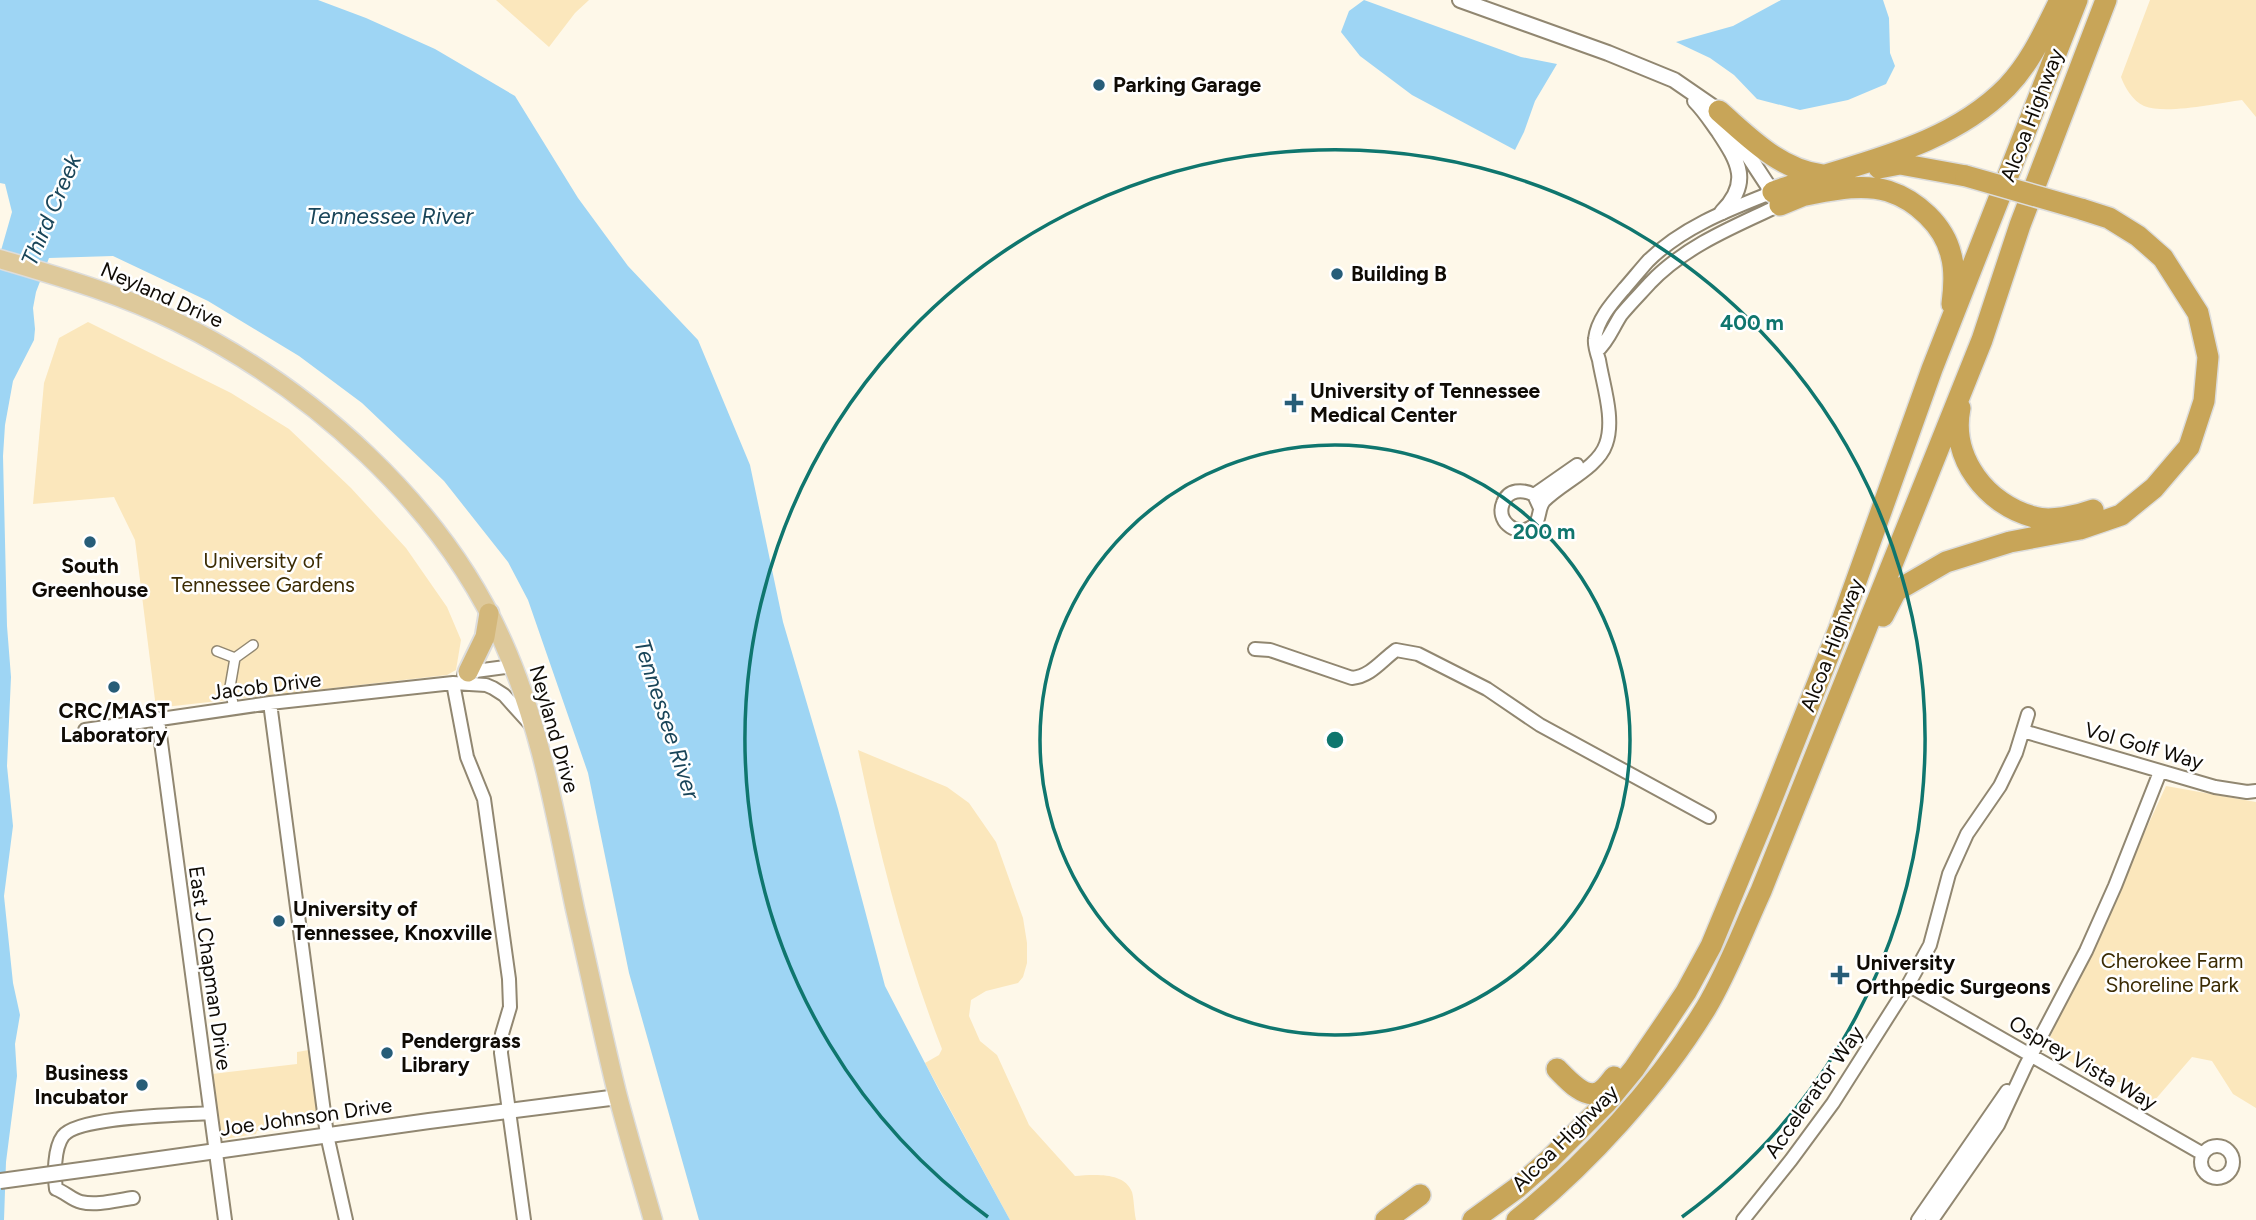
<svg xmlns="http://www.w3.org/2000/svg" width="2256" height="1220" font-family="Figtree,sans-serif">
	<rect width="100%" height="100%" fill="#fef8e9"/>
	<path fill="#fbe7bc" d="M496,0H589L575,13L549,47Z
		M2150,0H2256V117L2242,100C2217,103 2166,115 2144,106C2133,101 2125,88 2121,77Z
		M88,322L231,393L289,429L351,488L406,548L447,607L461,640L456,670L447,675L156,708L135,540L114,497L33,504L44,383L59,338Z
		M858,750L947,787L969,803L996,842L1023,918L1027,943V963L1023,977L1018,983L986,991L971,1000L969,1016L980,1041L997,1055L1029,1125L1075,1176C1092,1175 1124,1171 1132,1192C1134,1199 1134,1211 1136,1220H1010L925,1063L939,1055L942,1049C904,952 879,852 858,750Z
		M2166,786L2256,802V1108L2233,1094L2212,1061L2192,1057L2154,1101L2119,1082L2106,1084L2046,1046Z
		M309,1050L318,1117L315,1122L257,1131L256,1134L225,1139L220,1137L210,1080L212,1074L297,1064V1052Z"/>
	<path fill="#9ed5f4" d="M0,0H318L366,18L435,49L515,96L578,198L628,266L698,340L750,465L783,622L838,809L885,986L939,1090L1010,1220H699L629,973L588,773L528,600L508,562L444,481L362,403L299,356L208,301L113,256L49,258L36,292L33,308L35,329L34,340L13,381L5,425L3,456L7,626L11,677L7,766L13,826L4,896L13,983L20,1015L15,1044L17,1076L6,1162L4,1220H0V254L12,212L5,184L0,183Z
		M1364,0L1521,57L1557,64L1535,101L1524,132L1515,150L1412,95L1360,56L1341,32L1349,11Z
		M1781,0H1883L1889,18L1890,53L1895,66L1886,84L1848,100L1800,110L1757,99L1734,75L1710,58L1676,42L1733,26Z"/>
	<g fill="none" stroke-linecap="round" stroke-linejoin="round">
		<g stroke="#918771" stroke-width="12">
			<path id="pedestrian" d="M217,651L235,658
				M233,704L230,687L235,658L253,645"/>
		</g>
		<g stroke="#918771" stroke-width="16">
			<path id="minor" d="M1597,351C1608,342 1613,327 1621,315C1630,304 1641,293 1650,283C1685,246 1735,226 1780,205
				M1534,495L1577,465
				M1540,508L1534,495C1523,489 1508,489 1503,503C1496,520 1514,536 1530,528C1542,522 1537,509 1544,501C1561,483 1598,468 1606,444C1615,419 1603,385 1599,360C1597,354 1594,345 1595,339C1597,320 1612,303 1624,289C1632,280 1640,270 1648,261C1682,227 1730,209 1773,192
				M1255,649L1270,650L1352,678C1371,676 1381,661 1396,650L1418,654L1487,689L1540,725L1709,817
				M464,675L468,672L513,666
				M453,683L467,757L484,799L509,979L510,1007L502,1034L501,1053L524,1220
				M270,703L327,1135L346,1220
				M158,720L225,1220
				M85,730L270,703L453,683L486,685L493,688L504,695L531,725
				M2023,731L2215,787L2247,792L2256,791
				M1908,985L2203,1154
				M2201 1162a16 16 0 1 1 32 0a16 16 0 1 1-32 0Z
				M133,1198C117,1200 97,1206 81,1202C72,1200 65,1192 56,1189C54,1175 54,1148 63,1136C78,1116 182,1115 210,1113
				M1743,1220L1791,1160L1833,1103L1908,985L1930,945L1949,874L1967,834L2000,786L2016,753L2028,714
				M1918,1220L2007,1091
				M1932,1220L1998,1125L2026,1065L2086,951L2115,886L2160,772"/>
		</g>
		<g stroke="#918771" stroke-width="18">
			<path id="tertiary" d="M1460,0L1608,53L1674,80L1719,111L1776,198
				M1695,101C1705,111 1711,121 1719,132C1739,162 1751,183 1722,212
				M110,1166L429,1121L618,1097"/>
		</g>
		<g stroke="#dddddc" stroke-width="21">
			<path id="primary" d="M0,259C60,277 120,294 177,322C311,388 442,504 503,642C541,727 556,819 575,909C589,970 602,1032 617,1093C628,1135 641,1178 653,1220"/>
		</g>
		<g stroke="#dddddc" stroke-width="23">
			<path id="trunk" d="M468,672L485,637L489,613"/>
		</g>
		<g stroke="#dddddc" stroke-width="24">
			<path id="motorway" d="M1719,111C1750,138 1779,169 1822,175
				M1879,168L1900,164L1966,176
				M1773,192C1853,163 1945,150 2007,87C2031,62 2045,30 2060,0
				M1806,195C1832,190 1862,183 1888,191C1916,200 1944,225 1951,255C1955,269 1954,289 1952,304
				M1780,205L1814,191
				M1960,408C1950,458 1987,505 2034,517C2050,522 2077,516 2093,510
				M1883,616L1896,591L1946,562L2010,542L2080,529L2121,515L2154,488L2189,447L2204,401L2208,357L2198,313L2163,258L2138,236L2109,218L2081,209
				M1557,1069C1566,1078 1583,1098 1597,1093C1604,1091 1610,1082 1614,1077
				M1386,1220L1420,1195
				M1473,1220L1517,1188L1550,1159L1606,1103L1634,1069L1664,1025L1686,992L1711,946L1767,811L1839,629L1932,369L2077,0
				M1517,1220C1587,1164 1659,1085 1706,1008C1728,971 1743,930 1761,891L1982,340L2020,225L2106,0"/>
		</g>
		<use href="#pedestrian" stroke="#fff" stroke-width="9"/>
		<use href="#minor" stroke="#fff" stroke-width="12"/>
		<use href="#tertiary" stroke="#fff" stroke-width="14"/>
		<use href="#primary" stroke="#dec99b" stroke-width="18"/>
		<use href="#trunk" stroke="#d3b77a" stroke-width="19"/>
		<use href="#motorway" stroke="#c8a558" stroke-width="21"/>
		<g stroke="#918771" stroke-width="18" stroke-linecap="butt">
			<path id="tertiary-bridge" d="M0,1181L110,1166"/>
		</g>
		<g stroke="#dddddc" stroke-width="24" stroke-linecap="butt">
			<path id="motorway-bridge" d="M1966,176L2081,209"/>
		</g>
		<use href="#tertiary-bridge" stroke="#fff" stroke-width="14"/>
		<use href="#motorway-bridge" stroke="#c8a558" stroke-width="21"/>
	</g>
	<g fill="none" stroke="#0f766e" stroke-width="3.5">
		<circle cx="1335" cy="740" r="295"/>
		<path d="M988 1217A590 590 0 1 1 1682 1217"/>
	</g>
	<g fill="#275d78" stroke="#fff" stroke-width="2.5">
		<circle cx="1099" cy="85" r="7"/>
		<circle cx="1337" cy="274" r="7"/>
		<path d="M1290.5 392.5h7v7h7v7h-7v7h-7v-7h-7v-7h7z"/>
		<circle cx="90" cy="542" r="7"/>
		<circle cx="114" cy="687" r="7"/>
		<circle cx="279" cy="921" r="7"/>
		<path d="M1836.5 964.5h7v7h7v7h-7v7h-7v-7h-7v-7h7z"/>
		<circle cx="387" cy="1053" r="7"/>
		<circle cx="142" cy="1085" r="7"/>
	</g>
	<g text-anchor="middle" stroke-width="5" stroke-linejoin="round" paint-order="stroke">
		<g font-size="21" font-weight="bold" fill="#0f0b05" stroke="#fff" text-anchor="start">
			<text x="1113" y="92">Parking Garage</text>
			<text x="1351" y="281">Building B</text>
			<text x="1310" y="398">University of Tennessee<tspan x="1310" dy="24">Medical Center</tspan></text>
			<text x="90" y="573" text-anchor="middle">South<tspan x="90" dy="24">Greenhouse</tspan></text>
			<text x="114" y="718" text-anchor="middle">CRC/MAST<tspan x="114" dy="24">Laboratory</tspan></text>
			<text x="293" y="916">University of<tspan x="293" dy="24">Tennessee, Knoxville</tspan></text>
			<text x="1856" y="970">University<tspan x="1856" dy="24">Orthpedic Surgeons</tspan></text>
			<text x="401" y="1048">Pendergrass<tspan x="401" dy="24">Library</tspan></text>
			<text x="128" y="1080" text-anchor="end">Business<tspan x="128" dy="24">Incubator</tspan></text>
		</g>
		<g font-size="21" fill="#0f0b05" stroke="#fff">
			<text transform="translate(2032 115) rotate(-69)" y="7">Alcoa Highway</text>
			<text transform="translate(162 295) rotate(24)" y="7">Neyland Drive</text>
			<text transform="translate(1832 645) rotate(-69)" y="7">Alcoa Highway</text>
			<text transform="translate(266 686) rotate(-7)" y="7">Jacob Drive</text>
			<text transform="translate(554 729) rotate(74)" y="7">Neyland Drive</text>
			<text transform="translate(2144 746) rotate(16)" y="7">Vol Golf Way</text>
			<text transform="translate(210 968) rotate(82)" y="7">East J Chapman Drive</text>
			<text transform="translate(2083 1063) rotate(30)" y="7">Osprey Vista Way</text>
			<text transform="translate(1814 1092) rotate(-55)" y="7">Accelerator Way</text>
			<text transform="translate(306 1117) rotate(-8)" y="7">Joe Johnson Drive</text>
			<text transform="translate(1565 1138) rotate(-45)" y="7">Alcoa Highway</text>
		</g>
		<g font-size="21" fill="#3c2c03" stroke="#fff">
			<text x="263" y="568">University of<tspan x="263" dy="24">Tennessee Gardens</tspan></text>
			<text x="2172" y="968">Cherokee Farm<tspan x="2172" dy="24">Shoreline Park</tspan></text>
		</g>
		<g font-size="23" font-style="italic" fill="#194559" stroke="#fff">
			<text transform="translate(51 210) rotate(-67)" y="8">Third Creek</text>
			<text x="390" y="224">Tennessee River</text>
			<text transform="translate(667 719) rotate(72)" y="8">Tennessee River</text>
		</g>
	</g>
	<circle cx="1335" cy="740" r="10" fill="#0f766e" stroke="#fff" stroke-width="3.5"/>
	<g font-size="21" text-anchor="middle" font-weight="bold" fill="#0f766e" stroke="#fff" stroke-width="5" stroke-linejoin="round" paint-order="stroke">
		<text x="1752" y="330">400 m</text>
		<text x="1544" y="539">200 m</text>
	</g>
</svg>
